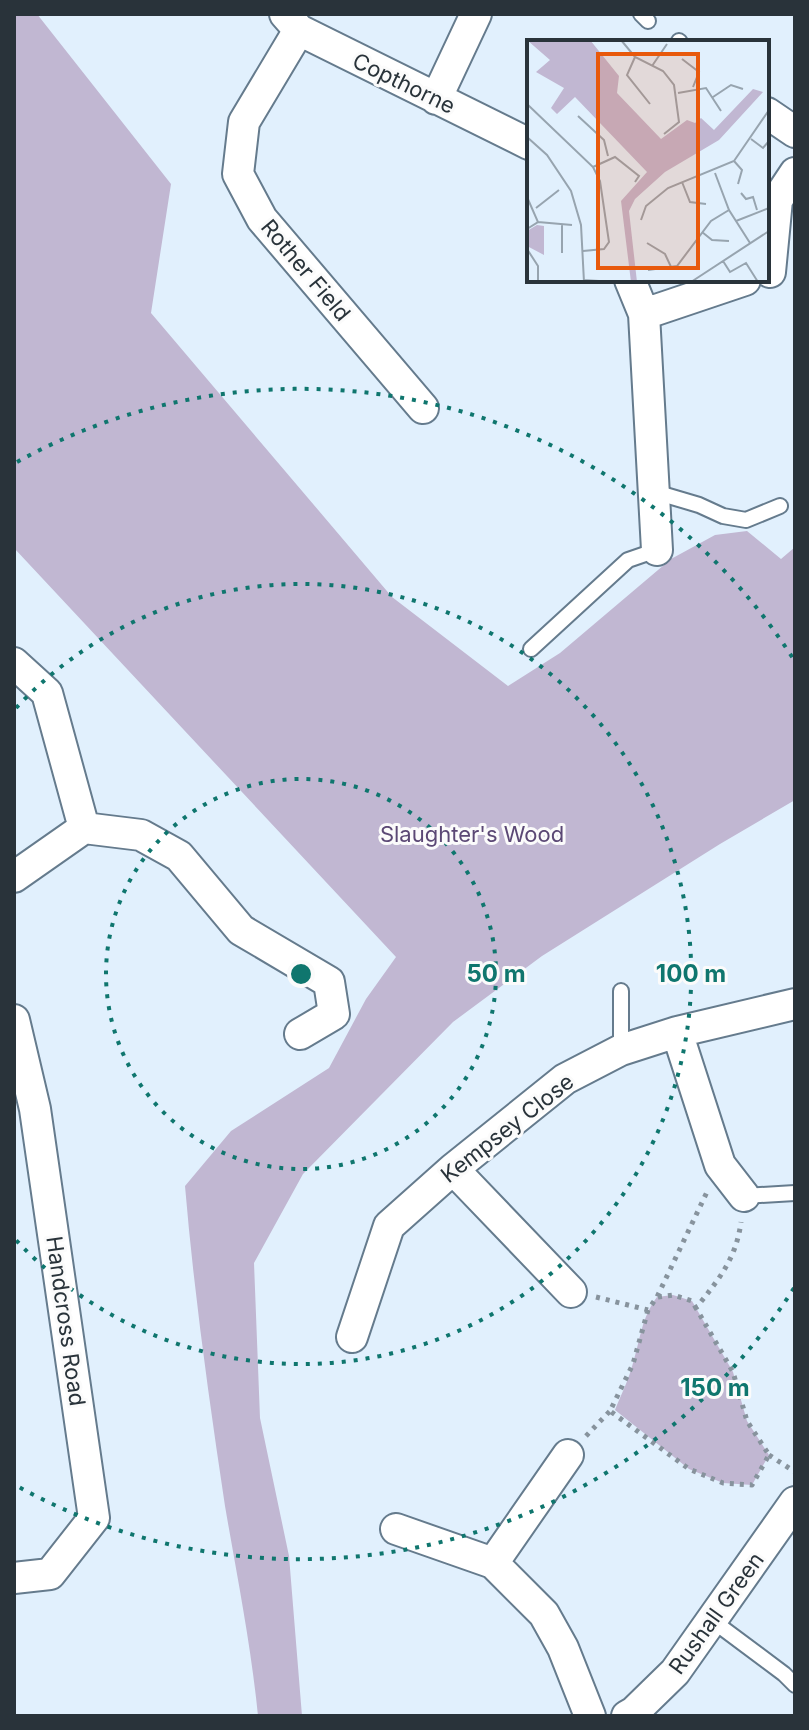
<svg xmlns="http://www.w3.org/2000/svg" width="809" height="1730" font-family="Inter,sans-serif">
	<rect width="100%" height="100%" fill="#e1f0fd"/>
	<path fill="#c1b7d2" d="M14,14H37L171,184L151,313L392,597L508,686L560,653L671,559L715,535L747,531L781,559L795,547V800L720,844L542,956L453,1022L303,1174L254,1263L260,1418L289,1556L302,1716H258C251,1645 237,1576 225,1506C209,1399 194,1293 185,1186L231,1131L329,1068L366,999L396,957L14,548Z
		M673,1295L692,1301L696,1308L733,1372L747,1421L769,1455L752,1485L723,1483L689,1469L615,1410C621,1395 629,1379 633,1363C641,1337 641,1319 657,1297Z"/>
	<g fill="none" stroke-linecap="round" stroke-linejoin="round">
		<g stroke="#657b8d" stroke-width="18">
			<path id="lane" d="M641,14L648,21
				M679,41L680,42
				M655,492L699,505L723,516L746,520L780,506
				M531,649L628,560L657,550
				M621,991V1050
				M744,1196L795,1193
				M713,1621L784,1674L795,1685"/>
		</g>
		<g stroke="#657b8d" stroke-width="34">
			<path id="street" d="M285,14L299,30L529,144
				M299,30L244,122L238,174L262,219L423,408
				M436,99L476,14
				M767,113L795,132
				M770,272L777,200L795,173
				M630,280L644,314L657,550
				M644,314L745,280
				M14,663L47,693L84,828
				M14,877L84,828L141,835L179,856L241,930L329,982L334,1014L300,1034
				M14,1020L35,1109L94,1518L50,1574L14,1578
				M677,1032L720,1165L744,1196
				M453,1169L571,1292
				M352,1337L389,1226L453,1169L565,1079L621,1050L677,1032L795,1004
				M396,1529L493,1563L544,1614L563,1648L590,1716
				M493,1563L568,1455
				M627,1716L634,1712L675,1672L795,1502"/>
		</g>
		<path stroke="#87939d" stroke-width="5" stroke-dasharray="4 6" stroke-linecap="butt" d="M596,1297L648,1310L657,1297L707,1192
			M658,1297L673,1295L692,1301L696,1308
			M648,1310L633,1364L610,1411L689,1469L723,1483L752,1485L769,1455L747,1421L733,1372L696,1308C719,1279 736,1259 741,1222
			M586,1436L610,1411
			M769,1455L795,1472"/>
		<use href="#lane" stroke="#fff" stroke-width="14"/>
		<use href="#street" stroke="#fff" stroke-width="30"/>
	</g>
	<g fill="none" stroke="#0f766e" stroke-width="4" stroke-dasharray="4 8">
		<circle cx="301" cy="974" r="195"/>
		<path d="M16 708A390 390 0 1 1 16 1240"/>
		<path d="M794 1288A585 585 0 0 1 17 1486M17 462A585 585 0 0 1 794 660"/>
	</g>
	<g text-anchor="middle" stroke-width="6" stroke-linejoin="round" paint-order="stroke">
		<g font-size="22" fill="#29333a" stroke="#fbfbfb">
			<text transform="translate(404 83) rotate(26)" y="8">Copthorne</text>
			<text transform="translate(306 270) rotate(50)" y="8">Rother Field</text>
			<text transform="translate(507 1128) rotate(-38)" y="8">Kempsey Close</text>
			<text transform="translate(66 1321) rotate(82)" y="8">Handcross Road</text>
			<text transform="translate(716 1613) rotate(-54)" y="8">Rushall Green</text>
		</g>
		<g font-size="22" fill="#5b4875" stroke="#fbfbfb">
			<text x="472" y="842">Slaughter's Wood</text>
		</g>
	</g>
	<g transform="translate(527 40)">
		<rect width="242" height="242" fill="#e1f0fd"/>
		<path d="M0,0H63L92,36L90,53L134,99L160,80L168,83L174,78L187,90L226,49L236,52L192,100L138,132L108,159L102,171L110,242H104L94,161L120,132L48,57L30,74L24,68L37,48L9,32L23,20ZM10,185L17,186V215L0,206V191Z" fill="#c1b7d2"/>
		<path fill="none" stroke="#97a4af" stroke-width="2" d="M94,0L108,17L136,31L147,45L152,82L137,94M108,17L100,35L123,64M155,19L172,32L166,47M125,26L140,4M151,53L179,48L194,71M186,57L204,45L216,49M0,64L66,127L73,141L82,202L77,209L56,211M51,76L77,100L81,116M0,97L20,115L44,151L54,185L57,242M224,99L236,108L242,101M207,121L215,130L211,144M66,127L88,117L112,136L108,142M188,133L202,170L223,203M155,142L163,162L179,164M214,153L219,159L226,157L230,170M0,157L11,182L0,189M9,168L32,150M114,180L119,166L141,148L207,121L242,70M209,181L242,168M11,182L45,185M35,184V213M175,192L185,200L202,201M120,203L138,214L145,229M0,209L11,226V242M196,221L203,232L219,223L231,242M121,230L150,226L184,181L202,170M56,240L88,242M164,242L242,191"/>
		<path fill="#e8590c" fill-opacity="0.15" stroke="#e8590c" stroke-width="4" d="M71,14H171V228H71Z"/>
		<rect width="242" height="242" fill="none" stroke="#29333a" stroke-width="4"/>
	</g>
	<circle cx="301" cy="974" r="12" fill="#0f766e" stroke="#fbfbfb" stroke-width="4"/>
	<g font-size="24" text-anchor="middle" font-weight="bold" fill="#0f766e" stroke="#fbfbfb" stroke-width="6" stroke-linejoin="round" paint-order="stroke">
		<text x="496" y="982">50 m</text>
		<text x="691" y="982">100 m</text>
		<text x="715" y="1396">150 m</text>
	</g>
	<rect width="809" height="1730" fill="none" stroke="#29333a" stroke-width="32"/>
</svg>
